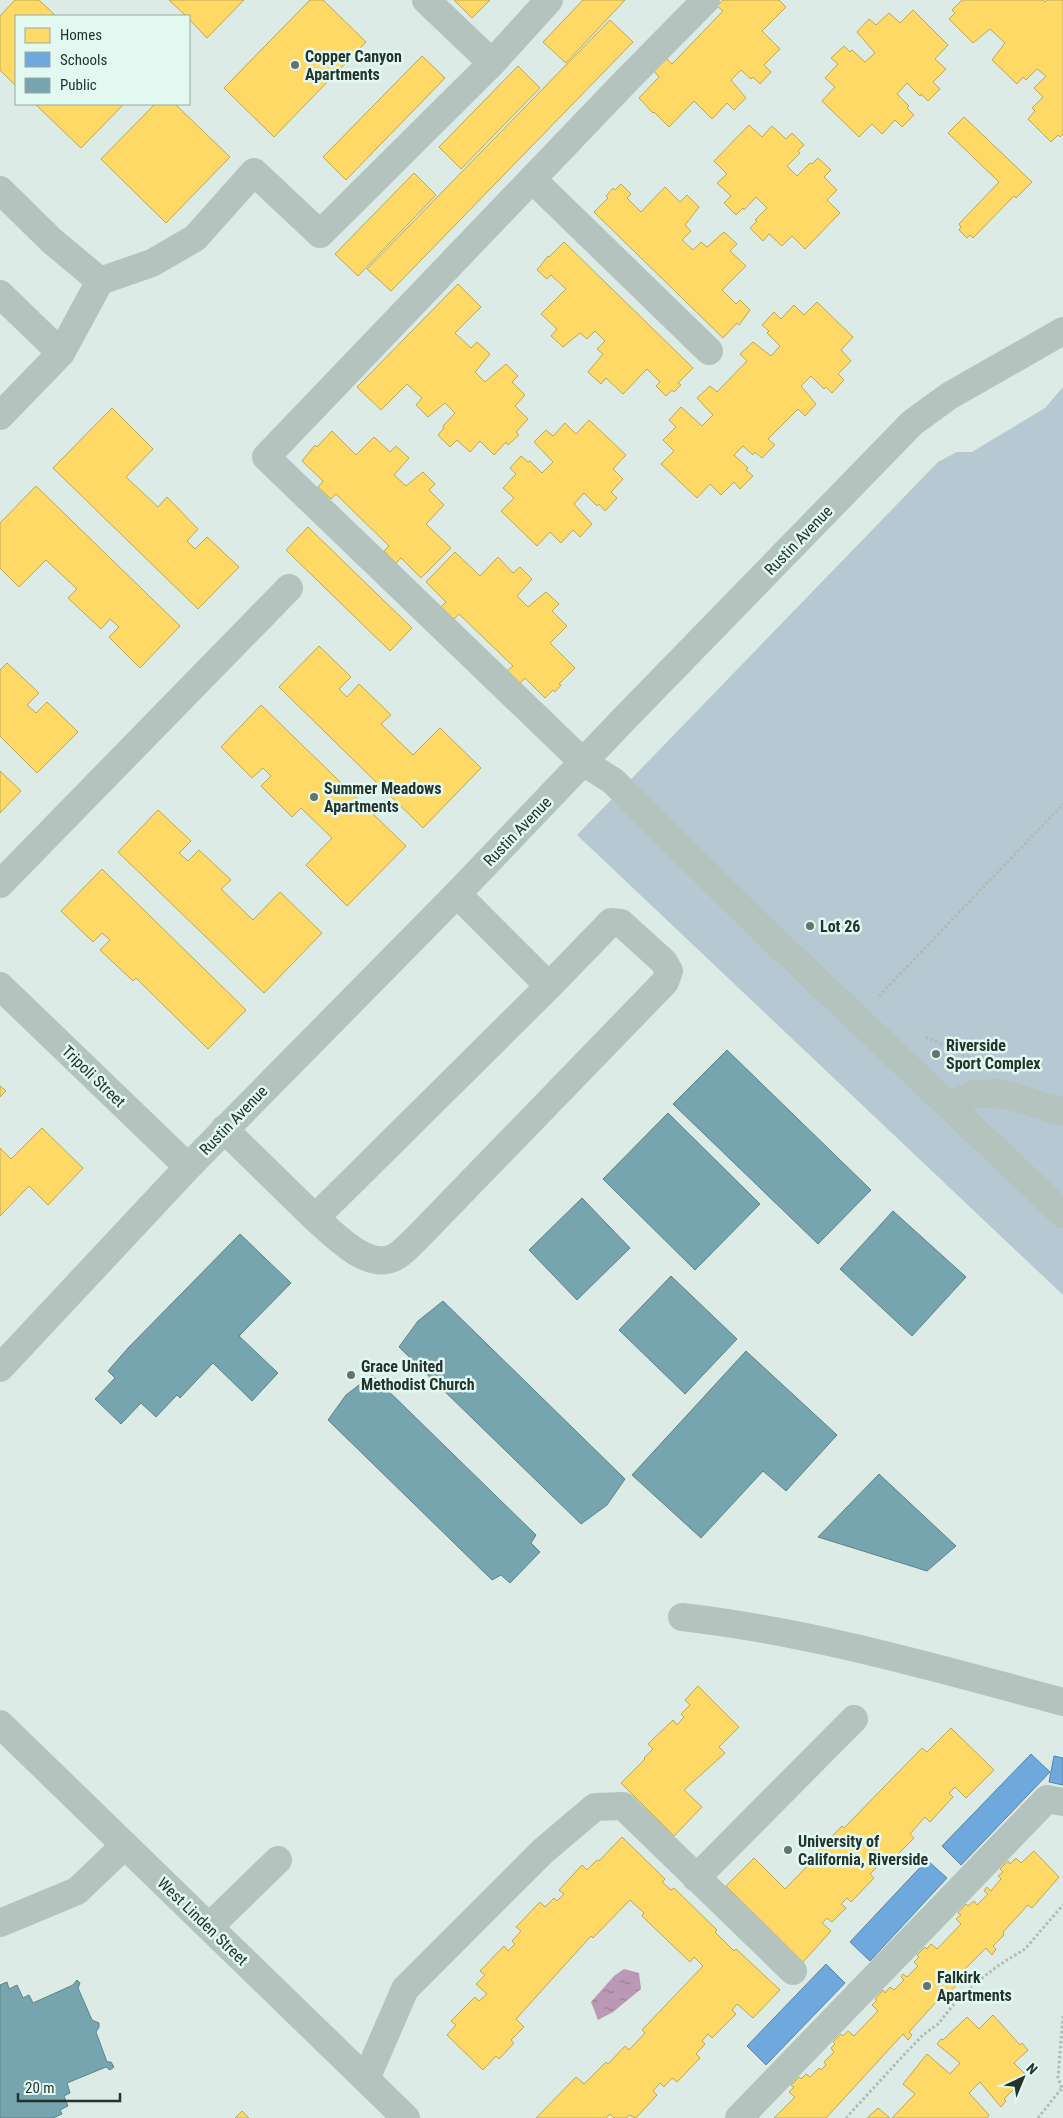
<svg xmlns="http://www.w3.org/2000/svg" width="1063" height="2118" font-family="'Roboto Condensed',sans-serif">
	<defs>
		<pattern id="water-ripples" width="26" height="14" patternUnits="userSpaceOnUse" patternTransform="scale(1.25)"><rect width="26" height="14" fill="#bb98b6"/><path d="M2 4q2-2 4 0t4 0M15 11q2-2 4 0t4 0" fill="none" stroke="#987d94"/></pattern>
	</defs>
	<rect width="100%" height="100%" fill="#dcebe6"/>
	<path fill="#b6c8d1" d="M1063,387V1295L577,835L938,462L957,452H972L1045,408Z"/>
	<path fill="url(#water-ripples)" d="M624,1969L639,1973L641,1989L613,2012L598,2020L591,2002L614,1976Z"/>
	<path fill="#ffd966" stroke="#bda754" d="M15,0H39L56,16H16V86L0,70V16Z
		M169,0H244L207,38L189,19V16H186Z
		M310,0H323L366,42L274,137L224,88Z
		M454,0H490L472,18Z
		M583,0H625L566,63L543,42Z
		M723,0H779L786,7L762,31L780,49L764,65L771,72L760,84L753,77L751,79L741,70L731,80L746,98L734,110L727,103L712,119L694,101L669,127L654,112L653,113L639,98L659,77L654,71L666,58L672,64L723,11L717,6Z
		M962,0H1043L1045,2L1047,0H1063V134L1060,137L1058,135L1051,142L1028,119L1035,111L1032,108L1043,97L1034,88L1046,76L1037,69L1026,80L1023,77L1017,84L992,60L1005,43L990,29L973,43L949,19L955,13L952,10Z
		M913,10L948,45L935,59L946,69L933,82L940,89L928,101L921,94L920,96L907,83L897,94L909,106L907,108L914,115L902,127L895,120L882,134L872,124L859,137L822,101L835,87L825,78L838,64L831,58L844,46L850,52L852,50L865,62L875,53L857,32L869,19L876,25L889,13L900,23Z
		M610,20L633,42L391,291L367,269Z
		M422,56L445,78L346,180L323,157Z
		M518,66L540,88L461,169L439,147Z
		M35,104H124L81,148Z
		M155,104H175L230,157L166,223L101,159Z
		M964,117L1032,182L1016,198L1014,196L973,238L970,235L967,238L959,230L961,227L959,224L999,182L948,133Z
		M749,125L762,137L772,126L786,139L792,133L804,145L798,151L800,153L787,166L797,176L810,163L812,164L818,158L831,170L824,177L837,190L827,200L840,213L805,249L792,236L782,246L769,234L763,241L750,228L757,221L755,220L767,208L756,197L744,210L743,208L736,215L724,203L731,196L717,183L727,174L714,161Z
		M414,173L436,195L358,276L335,254Z
		M621,184L631,194L627,198L641,212L665,187L680,202L687,195L699,207L685,225L691,231L682,240L693,250L701,242L707,247L724,232L737,244L730,251L746,266L722,290L736,304L740,300L750,310L739,325L737,323L723,338L594,212L608,198L606,196L613,188L615,190Z
		M564,242L693,368L678,383L681,385L674,392L672,390L666,396L656,386L660,382L647,369L623,394L606,378L601,384L588,372L603,354L597,349L605,341L595,331L587,339L580,333L563,347L551,336L557,329L541,314L566,289L551,275L547,279L537,270L548,256L549,257Z
		M458,284L481,307L455,333L471,348L477,342L490,354L475,372L485,382L506,364L518,376L512,382L525,395L515,406L528,419L516,432L519,435L508,445L506,442L494,455L480,441L470,452L457,440L450,447L438,435L444,428L443,426L455,413L445,403L428,417L416,405L422,398L407,384L381,410L357,387Z
		M817,302L853,337L841,350L851,361L838,374L844,380L832,393L826,387L824,389L811,376L801,386L816,404L805,416L798,409L768,439L775,445L762,458L755,452L753,455L743,446L734,455L748,468L746,470L753,476L740,489L734,482L721,495L710,484L697,498L661,464L674,451L663,440L676,427L669,420L681,407L702,426L713,415L697,398L710,386L717,392L747,361L740,354L753,342L771,356L780,346L767,333L769,331L762,325L774,312L781,319L794,305L804,315Z
		M112,408L153,449L126,477L158,507L167,497L198,529L187,541L195,549L207,537L239,567L198,609L53,468Z
		M589,420L626,455L613,469L623,479L611,492L617,498L605,511L599,504L597,506L584,493L574,504L592,524L580,537L573,530L561,543L550,532L537,546L501,511L514,498L503,488L516,474L510,468L521,456L528,462L530,461L542,473L553,462L534,442L546,430L553,436L565,423L576,434Z
		M332,431L356,455L374,437L390,452L396,446L409,458L394,475L406,486L423,472L435,484L429,490L444,505L426,524L451,548L421,578L401,558L396,563L384,551L389,546L336,494L331,499L318,487L323,481L302,461L315,445L317,447Z
		M36,486L180,626L140,668L109,637L119,627L110,619L101,629L68,598L77,589L46,560L19,587L0,568V523Z
		M308,527L412,628L390,651L286,550Z
		M455,552L480,576L498,557L513,573L520,567L532,579L517,596L528,607L546,592L559,604L552,611L567,626L550,643L575,668L559,684L561,685L555,692L553,690L545,698L525,678L520,683L507,671L513,666L459,614L454,619L441,607L446,602L426,582Z
		M319,646L351,677L339,689L347,697L359,684L391,715L381,724L413,755L440,728L481,768L423,828L279,687Z
		M7,663L39,693L27,705L36,713L47,702L78,732L37,773L0,736V670Z
		M261,705L406,846L347,906L306,865L332,838L301,808L292,817L261,786L271,776L263,768L252,778L221,747Z
		M0,771L21,791L0,813Z
		M158,810L191,841L179,853L188,861L199,850L231,880L221,889L253,920L280,892L322,933L264,993L118,852Z
		M102,869L246,1010L208,1049L136,978L133,981L100,950L110,940L102,933L93,942L61,911Z
		M0,1086L6,1091L0,1097Z
		M42,1128L83,1168L48,1205L29,1186L0,1216V1148L11,1159Z
		M698,1686L739,1727L719,1747L725,1753L684,1790L702,1807L674,1836L621,1783L645,1759L644,1758L653,1749L648,1744L673,1720L677,1725L684,1717L681,1714L690,1705L685,1700Z
		M951,1728L994,1770L966,1798L955,1787L949,1793L953,1797L930,1822L925,1817L910,1834L914,1838L890,1862L886,1858L870,1874L874,1878L851,1902L847,1898L841,1904L846,1908L832,1922L827,1918L822,1923L831,1931L803,1962L726,1886L754,1858L785,1889L820,1853L818,1851L842,1826L844,1828L922,1748L927,1752Z
		M622,1837L665,1879L662,1882L671,1890L674,1888L717,1930L715,1932L734,1951L736,1949L780,1990L753,2018L737,2004L732,2010L736,2014L712,2038L708,2034L702,2041L705,2044L696,2054L700,2058L677,2082L672,2078L664,2087L660,2083L653,2091L657,2095L636,2118L629,2115L626,2118H614L610,2114L606,2118H536L576,2077L584,2084L606,2062L608,2064L625,2046L629,2050L645,2033L642,2030L703,1966L694,1957L690,1962L642,1916L644,1913L630,1900L593,1938L591,1936L516,2019L524,2027L511,2040L514,2043L499,2059L496,2056L483,2070L447,2035L456,2025L451,2021L475,1997L479,2001L487,1994L476,1984L485,1975L480,1971L504,1946L508,1951L515,1944L512,1941L521,1931L516,1927L540,1902L545,1907L554,1898L557,1901L564,1894L559,1890L582,1865L587,1870L597,1860L599,1861Z
		M1034,1851L1059,1877L1032,1908L1028,1905L1003,1932L1004,1935L993,1946L996,1949L992,1955L986,1948L961,1973L967,1979L962,1984L958,1983L948,1994L945,1992L909,2032L912,2035L908,2040L903,2034L826,2118H774L795,2097L789,2092L794,2087L791,2085L799,2077L801,2079L806,2074L810,2077L819,2068L821,2070L826,2065L824,2062L834,2052L831,2048L835,2044L833,2042L841,2034L843,2036L848,2031L854,2036L878,2011L872,2005L877,2000L875,1999L883,1990L885,1993L890,1987L894,1990L904,1980L901,1977L903,1974L907,1977L918,1966L914,1962L919,1957L917,1955L925,1947L927,1949L931,1944L937,1949L961,1924L956,1919L961,1915L958,1913L966,1904L968,1906L974,1901L977,1905L988,1894L984,1891L987,1887L991,1891L1001,1879L998,1876L1003,1872L1000,1869L1008,1861L1010,1864L1016,1858L1021,1863Z
		M993,2015L1020,2045L1022,2043L1028,2050L1014,2063L1027,2076L1004,2099L1006,2101L1001,2107L980,2082L969,2093L989,2115L987,2118H892L915,2094L903,2084L927,2054L950,2074L960,2063L937,2044L941,2039L943,2040L967,2017L979,2029Z
		M878,2108L890,2118H867Z
		M242,2111L249,2118H235Z"/>
	<path fill="#6fa8dc" stroke="#5885a7" d="M1031,1754L1050,1772L961,1865L942,1846Z
		M1054,1756L1063,1758V1785L1049,1782Z
		M927,1860L947,1878L870,1961L850,1942Z
		M826,1964L845,1983L766,2065L747,2046Z"/>
	<path fill="#76a5af" stroke="#5d8387" d="M727,1050L871,1190L818,1244L673,1104Z
		M668,1113L760,1204L695,1270L603,1179Z
		M582,1198L630,1248L577,1300L529,1250Z
		M893,1211L966,1277L912,1336L840,1269Z
		M240,1234L291,1283L239,1336L278,1373L252,1401L213,1363L180,1398L177,1395L156,1417L141,1403L121,1424L95,1399L115,1378L108,1371L128,1348Z
		M671,1276L737,1339L685,1394L619,1330Z
		M443,1301L625,1479L607,1505L581,1524L399,1347L418,1321Z
		M746,1351L837,1435L786,1491L763,1471L701,1538L632,1475Z
		M372,1375L536,1535L531,1543L540,1552L510,1583L501,1575L492,1580L328,1420L346,1395Z
		M879,1474L956,1546L927,1571L818,1537Z
		M77,1980L80,1983L78,1988L92,2020L99,2023V2027L96,2032L107,2062H111L114,2067L110,2070L106,2067L67,2083L70,2093L64,2096L68,2106L60,2110L62,2114L53,2118H0V1985L7,1982L9,1989L17,1985L23,1998L29,1995L33,2003L73,1985Z"/>
	<g fill="none" stroke-linecap="round" stroke-linejoin="round">
		<path stroke="#aebbb6" stroke-width="3" stroke-dasharray="2.5 2.5" stroke-linecap="butt" d="M879,996L1063,804
			M926,1037L976,1061
			M1063,2016L1058,2078L1063,2091
			M846,2118L900,2059L923,2035L938,2024L954,2004L977,1982L999,1965L1025,1949L1063,1905
			M1038,2118L1061,2089"/>
		<path stroke="#b5c3be" stroke-width="28" d="M706,0L624,83L266,457L583,762L613,781L752,919L1063,1214
			M492,63L549,0
			M532,179L709,351
			M0,190L52,241L100,281
			M100,281L152,263L195,238L254,172L320,234L492,63L426,0
			M0,294L61,353
			M0,416L61,353L100,281
			M0,884L289,588
			M0,986L188,1167
			M951,1106L973,1094L1000,1093L1063,1112
			M224,1129L315,1218L549,986L457,894
			M315,1218C334,1234 368,1272 395,1257C403,1253 410,1244 416,1239L665,982L669,971L664,962L621,923L611,922L549,986
			M0,1368L188,1167L457,894L625,718L912,423L949,396L1063,331
			M682,1617C813,1632 936,1668 1063,1702
			M0,1724L406,2118
			M696,1878L854,1719
			M0,1923L77,1891L125,1845
			M209,1927L278,1860
			M366,2079L405,1989L543,1851L595,1807L623,1806L793,1971
			M739,2118L1047,1799L1063,1802"/>
	</g>
	<g fill="#64736c" stroke="#e2f9f2" stroke-width="2">
		<circle cx="295" cy="65" r="5"/>
		<circle cx="314" cy="797" r="5"/>
		<circle cx="810" cy="926" r="5"/>
		<circle cx="936" cy="1054" r="5"/>
		<circle cx="351" cy="1375" r="5"/>
		<circle cx="788" cy="1850" r="5"/>
		<circle cx="927" cy="1986" r="5"/>
	</g>
	<g text-anchor="middle" stroke-width="5" stroke-linejoin="round" paint-order="stroke">
		<g font-size="16" font-weight="bold" fill="#24332b" stroke="#e2f9f2" text-anchor="start">
			<text x="305" y="62">Copper Canyon<tspan x="305" dy="18">Apartments</tspan></text>
			<text x="324" y="794">Summer Meadows<tspan x="324" dy="18">Apartments</tspan></text>
			<text x="820" y="932">Lot 26</text>
			<text x="946" y="1051">Riverside<tspan x="946" dy="18">Sport Complex</tspan></text>
			<text x="361" y="1372">Grace United<tspan x="361" dy="18">Methodist Church</tspan></text>
			<text x="798" y="1847">University of<tspan x="798" dy="18">California, Riverside</tspan></text>
			<text x="937" y="1983">Falkirk<tspan x="937" dy="18">Apartments</tspan></text>
		</g>
		<g font-size="16" fill="#24332b" stroke="#e2f9f2">
			<text transform="translate(798 540) rotate(-46)" y="6">Rustin Avenue</text>
			<text transform="translate(517 831) rotate(-46)" y="6">Rustin Avenue</text>
			<text transform="translate(94 1076) rotate(44)" y="6">Tripoli Street</text>
			<text transform="translate(233 1120) rotate(-46)" y="6">Rustin Avenue</text>
			<text transform="translate(203 1921) rotate(44)" y="6">West Linden Street</text>
		</g>
	</g>
	<rect x="15" y="15" width="175" height="90" fill="#e2f9f2" stroke="#96aaa2"/>
	<rect x="25" y="28" width="25" height="15" fill="#ffd966" stroke="#96aaa2"/>
	<text x="60" y="40" font-size="15" fill="#24332b">Homes</text>
	<rect x="25" y="52" width="25" height="15" fill="#6fa8dc" stroke="#96aaa2"/>
	<text x="60" y="65" font-size="15" fill="#24332b">Schools</text>
	<rect x="25" y="78" width="25" height="15" fill="#76a5af" stroke="#96aaa2"/>
	<text x="60" y="90" font-size="15" fill="#24332b">Public</text>
	<g transform="translate(1023 2078) rotate(44)" stroke="#e2f9f2" stroke-width="4" paint-order="stroke">
	<path d="M0-4L9 19L0 12L-9 19Z" fill="#24332b"/>
	<text y="-8" font-size="14" font-weight="bold" text-anchor="middle" fill="#24332b">N</text>
	</g>
	<path d="M18 2093v8h102v-8" fill="none" stroke="#24332b" stroke-width="2.5"/>
	<text x="25" y="2093" font-size="15" fill="#24332b" stroke="#e2f9f2" stroke-width="4" paint-order="stroke">20 m</text>
</svg>
